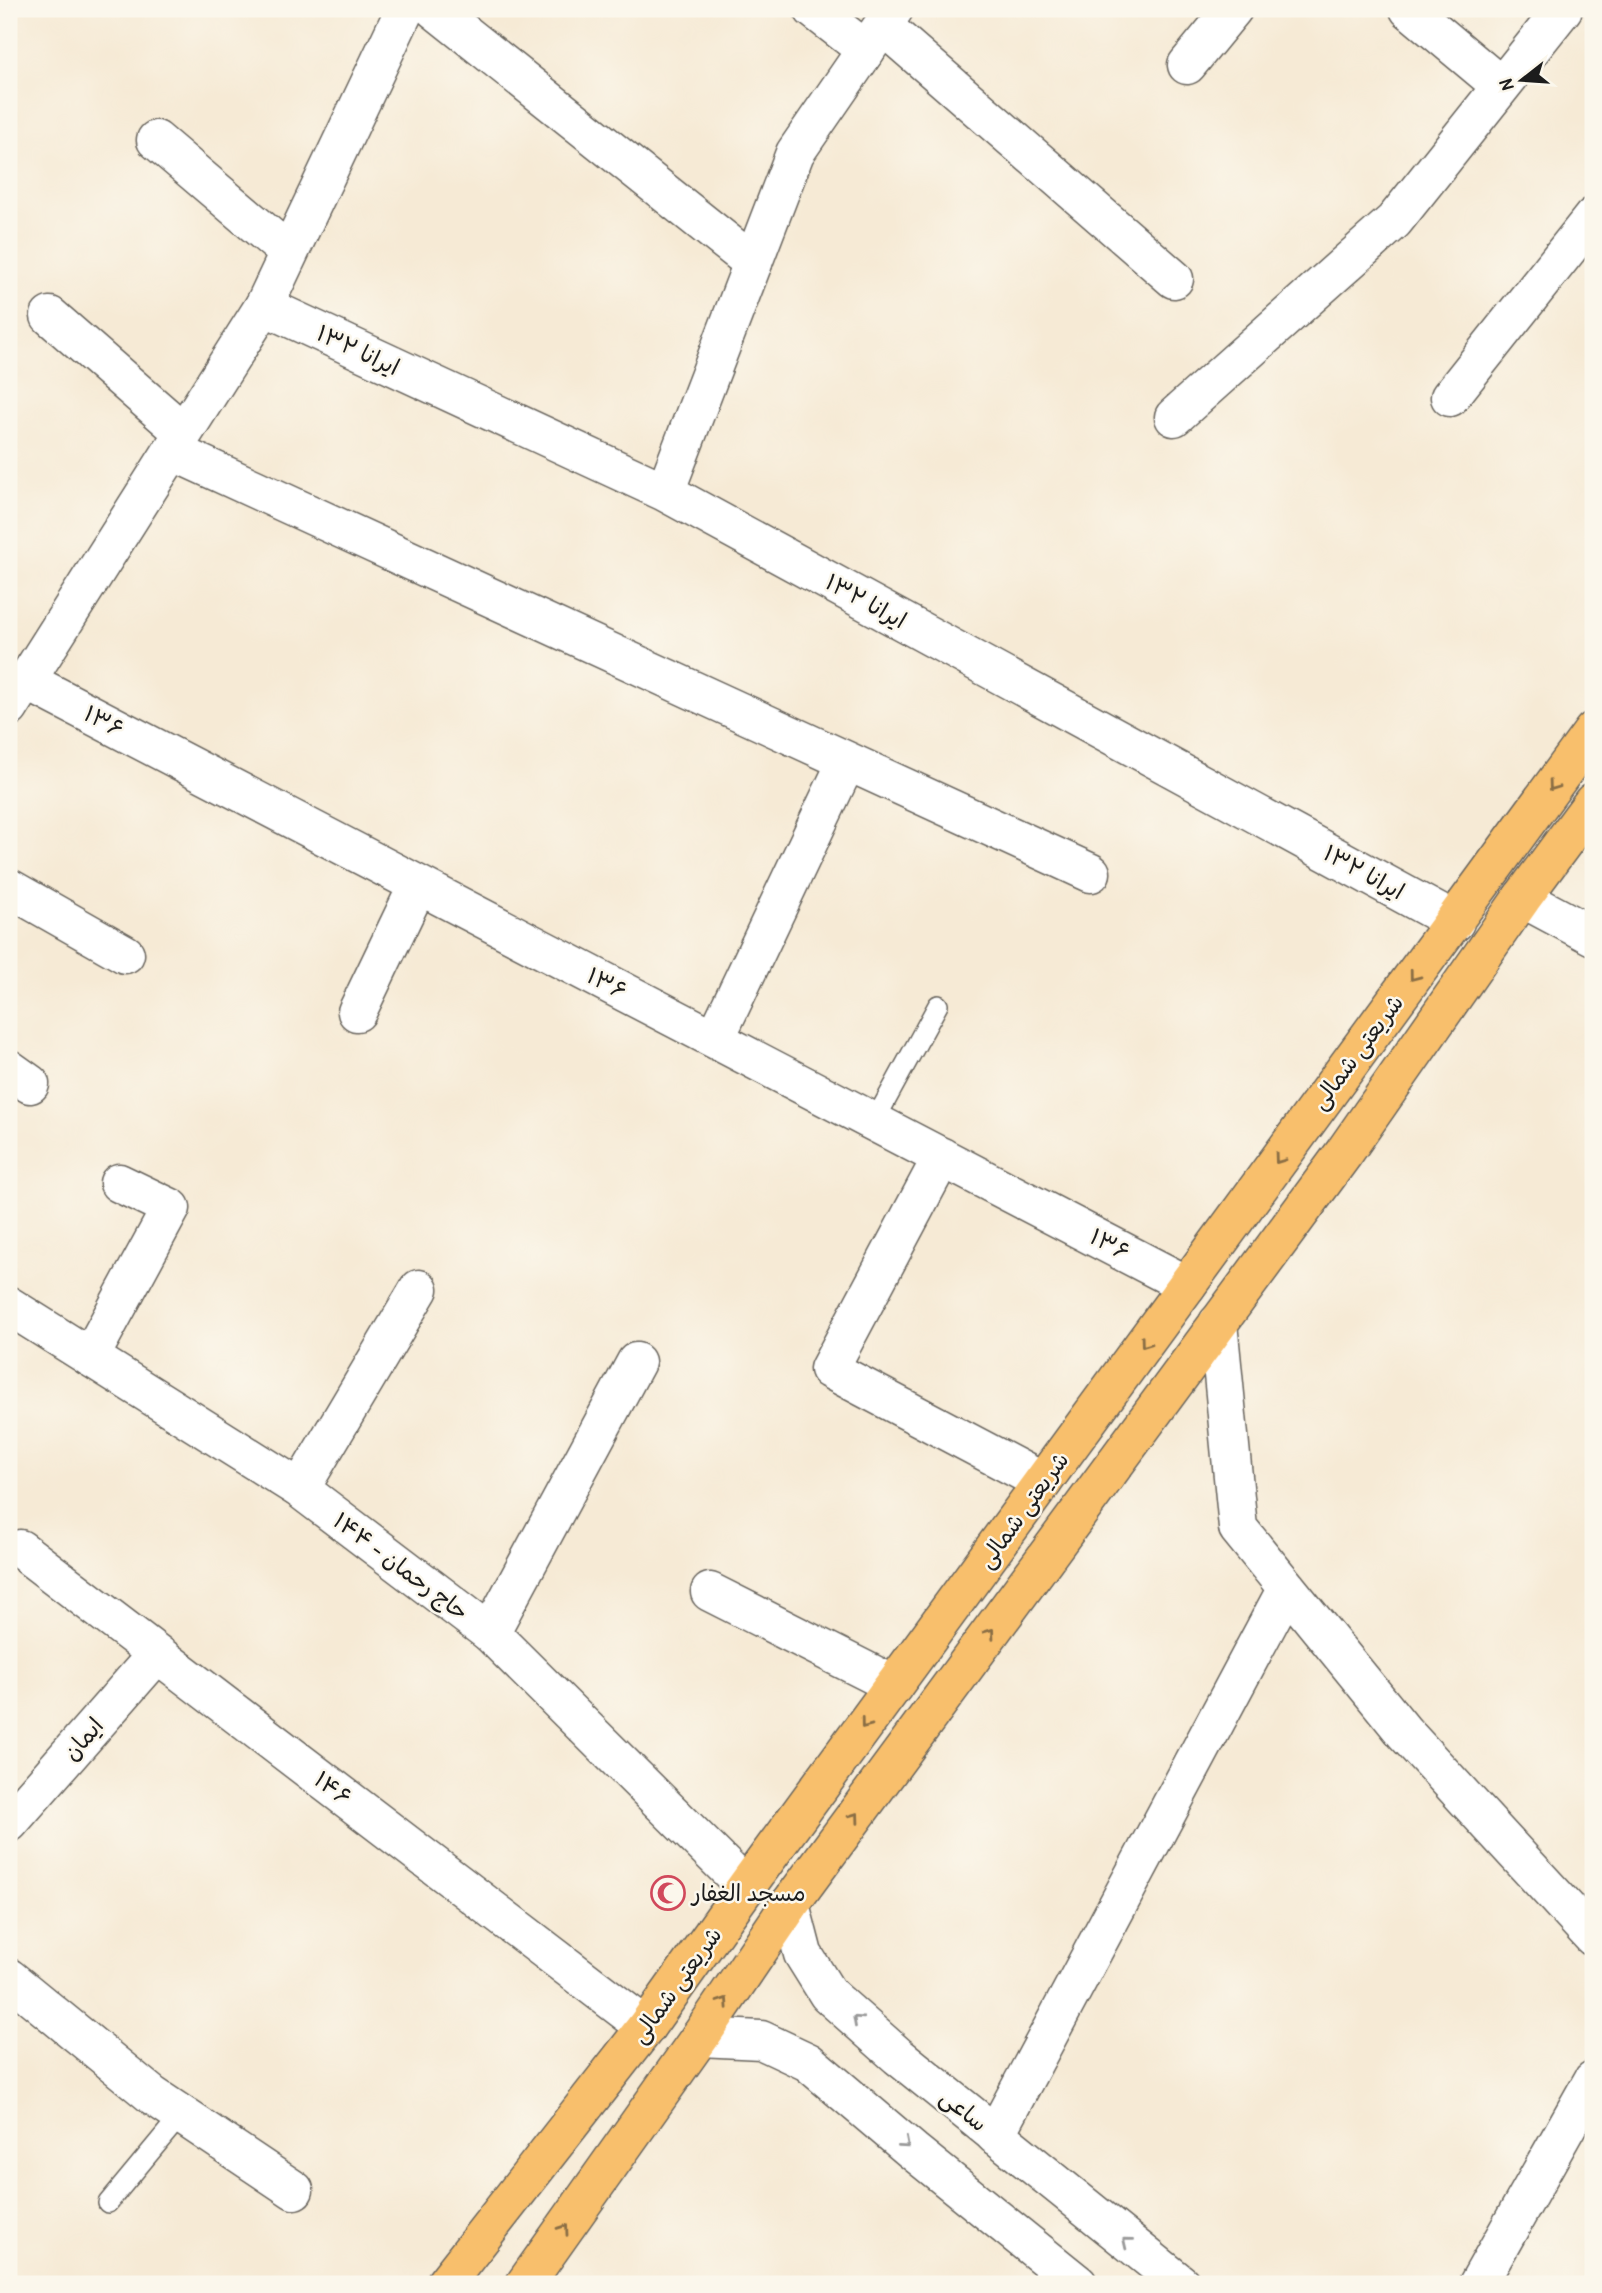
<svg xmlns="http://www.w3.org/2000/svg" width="1602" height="2293" font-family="'Patrick Hand','Playpen Sans Arabic',sans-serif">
	<rect width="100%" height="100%" fill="#fbf7ec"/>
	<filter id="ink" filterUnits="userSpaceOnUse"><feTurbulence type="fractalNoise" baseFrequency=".0143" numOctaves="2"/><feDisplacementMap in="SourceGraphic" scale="14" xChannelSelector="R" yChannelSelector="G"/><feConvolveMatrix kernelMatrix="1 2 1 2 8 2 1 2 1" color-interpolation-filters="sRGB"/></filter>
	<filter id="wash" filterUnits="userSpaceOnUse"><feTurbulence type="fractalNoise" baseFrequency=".00686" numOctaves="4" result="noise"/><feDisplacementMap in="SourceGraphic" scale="28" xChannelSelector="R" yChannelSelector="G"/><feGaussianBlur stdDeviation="1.57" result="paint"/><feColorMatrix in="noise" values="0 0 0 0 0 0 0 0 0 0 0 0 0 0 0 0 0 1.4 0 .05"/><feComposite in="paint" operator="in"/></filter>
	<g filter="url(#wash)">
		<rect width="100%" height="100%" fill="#f6ead5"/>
	</g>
	<g filter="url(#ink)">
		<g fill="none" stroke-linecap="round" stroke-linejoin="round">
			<g stroke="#68645d" stroke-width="22">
				<path id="service" d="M874,1122L938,1005
					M108,2203L181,2115"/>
			</g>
			<g stroke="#68645d" stroke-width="41">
				<path id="minor" d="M434,9L753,263
					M813,9L866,50
					M1409,9L1501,86
					M883,26L1174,279
					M1187,65L1233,9
					M156,140L289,253
					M50,316L183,432
					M1450,397L1593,217
					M1174,417L1394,221L1563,9
					M172,451L1091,873
					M27,681L1187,1285
					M9,708L264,306L405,9
					M9,888L125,954
					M1522,898L1593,936
					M357,1012L418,885
					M715,1039L847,761
					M9,1069L30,1084
					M942,1157L829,1369L1043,1482
					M1218,1323L1238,1528L1404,1732L1593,1937
					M90,1357L171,1208L119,1183
					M300,1489L419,1289
					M20,1549L646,2027
					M710,1592L894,1685
					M490,1633L636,1362
					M9,1823L157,1654
					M9,1978L152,2095L294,2190
					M995,2135L1287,1588
					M1478,2284L1593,2080"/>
			</g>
			<g stroke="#68645d" stroke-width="41">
				<path id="tertiary" d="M264,306L665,492L1455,922
					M665,492L795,153L894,9
					M9,1306L300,1489L490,1633L746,1887
					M790,1904L803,1954L828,1994L898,2056L1181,2284
					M700,2037L761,2040L808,2062L913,2151L1078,2284"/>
			</g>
			<g stroke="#68645d" stroke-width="41">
				<path id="primary" d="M445,2284L646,2027L746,1887L1593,731
					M525,2284L700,2037L790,1904L1344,1153L1522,898L1593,802"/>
			</g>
			<use href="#service" stroke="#fff" stroke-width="19"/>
			<use href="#minor" stroke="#fff" stroke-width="38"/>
			<use href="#tertiary" stroke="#fff" stroke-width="38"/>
			<use href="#primary" stroke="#f8bf6c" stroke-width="38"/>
		</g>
		<defs><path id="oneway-chevron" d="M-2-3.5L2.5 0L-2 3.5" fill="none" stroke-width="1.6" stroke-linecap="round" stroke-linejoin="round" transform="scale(1.75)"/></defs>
		<g stroke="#8a6e44">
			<use href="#oneway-chevron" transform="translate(1553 786) rotate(126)"/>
			<use href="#oneway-chevron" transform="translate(1414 976) rotate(127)"/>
			<use href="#oneway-chevron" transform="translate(1279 1159) rotate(126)"/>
			<use href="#oneway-chevron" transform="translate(1145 1343) rotate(126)"/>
			<use href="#oneway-chevron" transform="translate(990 1633) rotate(-54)"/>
			<use href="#oneway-chevron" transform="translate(865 1724) rotate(127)"/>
			<use href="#oneway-chevron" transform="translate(855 1817) rotate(-54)"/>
			<use href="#oneway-chevron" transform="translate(724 2002) rotate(-56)"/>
			<use href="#oneway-chevron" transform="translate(564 2229) rotate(-55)"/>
		</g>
		<g stroke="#999">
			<use href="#oneway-chevron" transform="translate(857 2020) rotate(-138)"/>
			<use href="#oneway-chevron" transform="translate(905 2144) rotate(41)"/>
			<use href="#oneway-chevron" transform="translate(1127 2242) rotate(-141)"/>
		</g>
	</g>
	<defs>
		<g id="mosque-ring" transform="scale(1.75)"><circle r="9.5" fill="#fbf7ec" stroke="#d1495b" stroke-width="1.5"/><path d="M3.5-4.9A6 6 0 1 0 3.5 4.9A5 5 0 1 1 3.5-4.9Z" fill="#d1495b"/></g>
	</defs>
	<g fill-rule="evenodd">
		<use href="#mosque-ring" x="668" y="1893"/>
	</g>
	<g text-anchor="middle" stroke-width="5" stroke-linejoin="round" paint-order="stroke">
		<g font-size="23" fill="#1c1c1c" stroke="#fbf7ec">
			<text transform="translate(358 350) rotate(25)" y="8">ایرانا ۱۳۲</text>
			<text transform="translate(866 601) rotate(29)" y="8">ایرانا ۱۳۲</text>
			<text transform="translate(104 721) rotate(28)" y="8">۱۳۶</text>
			<text transform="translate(1364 872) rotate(29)" y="8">ایرانا ۱۳۲</text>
			<text transform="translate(607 983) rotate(27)" y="8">۱۳۶</text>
			<text transform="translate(1357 1052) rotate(-53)" y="8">شریعتی شمالی</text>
			<text transform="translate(1110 1244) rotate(28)" y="8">۱۳۶</text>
			<text transform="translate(1023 1510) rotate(-54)" y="8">شریعتی شمالی</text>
			<text transform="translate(401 1566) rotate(37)" y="8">حاج رحمان - ۱۴۴</text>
			<text transform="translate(83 1739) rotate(-49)" y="8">ایمان</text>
			<text transform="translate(333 1788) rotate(37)" y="8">۱۴۶</text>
			<text transform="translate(676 1985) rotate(-54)" y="8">شریعتی شمالی</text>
			<text transform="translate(964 2110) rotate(39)" y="8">ساعی</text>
		</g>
		<g font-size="23" fill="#1c1c1c" stroke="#fbf7ec" text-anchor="start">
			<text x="692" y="1901">مسجد الغفار</text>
		</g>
	</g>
	<rect width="1602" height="2293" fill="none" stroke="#fbf7ec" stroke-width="35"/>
	<g transform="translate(1522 80) rotate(253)" stroke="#fbf7ec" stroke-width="5" paint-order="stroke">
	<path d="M0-5L12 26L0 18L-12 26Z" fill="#1c1c1c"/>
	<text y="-10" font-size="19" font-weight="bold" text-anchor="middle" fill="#1c1c1c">N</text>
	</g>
</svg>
